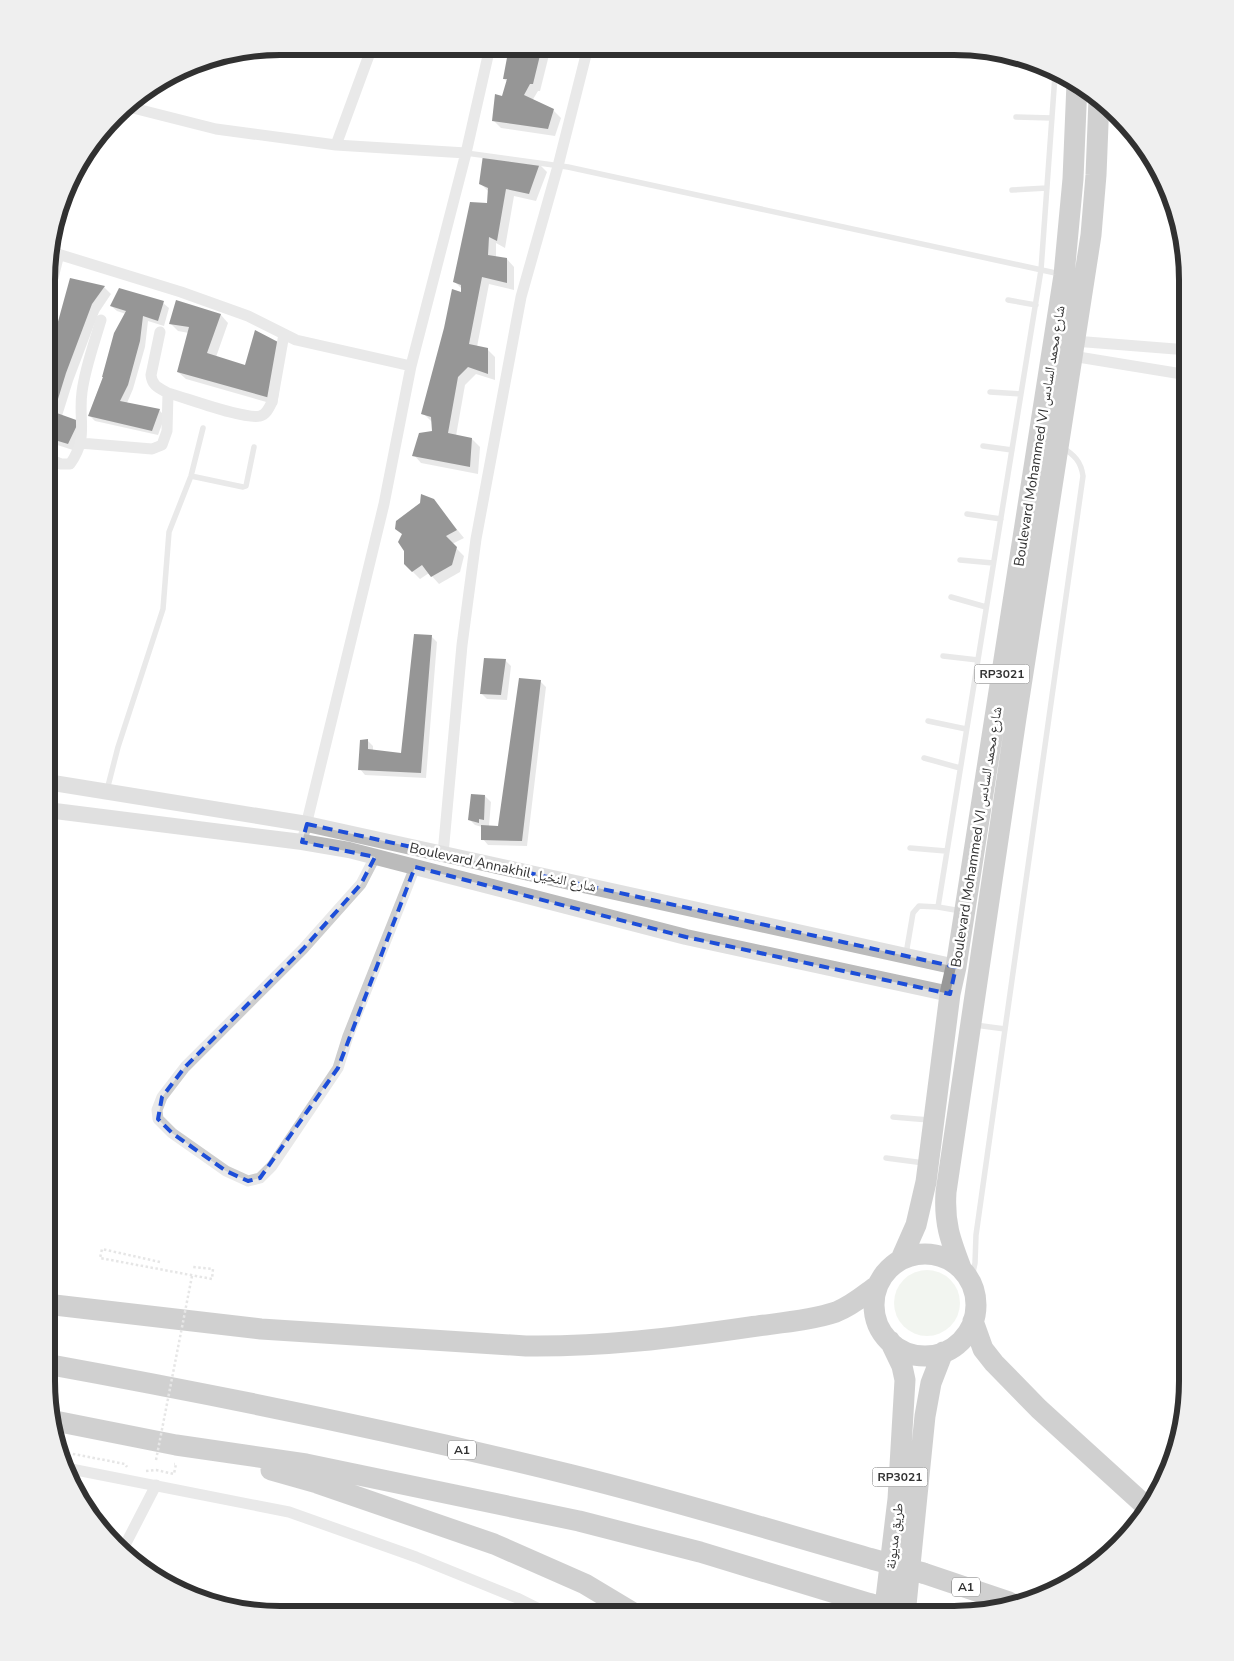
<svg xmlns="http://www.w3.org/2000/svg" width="1234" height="1661" font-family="'Nunito Sans','Noto Naskh Arabic',sans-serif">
	<rect width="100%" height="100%" fill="#fff"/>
	<path fill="#e3e9de" d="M894 1303a33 33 0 1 1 66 0a33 33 0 1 1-66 0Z"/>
	<path fill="#0003" d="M510,47H551L540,91H538L532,101L553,110L561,118L555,136L501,128L494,121L508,82L504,79Z
		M539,164L547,172L536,201L514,196L505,248L496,243V258L507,259L514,267V290L489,284L477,347L487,349L495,357V380L476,374L465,385L456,436L472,439L480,447L478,474L421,463L414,455L433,432L432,422L423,413L463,294V290L455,282L488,204V191L480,183Z
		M104,287L111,294L99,312L73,381L62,416L78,422L76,451L48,442V363Z
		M177,302L221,315L228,323L216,357L246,366L285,351L277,405L186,379L178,372L189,333L178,331L170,323Z
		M163,303L169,308L164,326L148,321L145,347L133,389L127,403L159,410L165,416L158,435L95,421L89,415L126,314L117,311L111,306Z
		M433,500L464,538L452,544L464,556L460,572L439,584L429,573L420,579L413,572Z
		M431,636L437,642L426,778L365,775L360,769L368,741L373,746V751L402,754Z
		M505,660L511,666L507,700L487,699L481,693Z
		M540,681L546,687L527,846L488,845L483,839L482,827L475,825L470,820L485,796L491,802L489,826L500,827Z"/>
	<path fill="#181818" d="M509,47H542L533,84H530L524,95L554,109L548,129L492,121L495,94L502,96L507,79H503Z
		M483,155L540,163L529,194L506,189L497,241L489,237L488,255L507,258V283L482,277L469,344L488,348V374L468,367L458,377L448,433L472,438L470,467L412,456L419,433L432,431L431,417L421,414L444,328L452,289L461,292V285L453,282L470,202L487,203L488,188L479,184Z
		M70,278L105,286L92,304L66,373L54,412L79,421L68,444L48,438V358Z
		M119,288L164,301L158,321L143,316L140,341L128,385L120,401L160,409L152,431L88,416L103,377H102L114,333L126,311L110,306Z
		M176,300L221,314L207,353L245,365L255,330L278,342L270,398L177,372L189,327L169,324Z
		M421,494L434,499L457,530L446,536L457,547L452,565L431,577L422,565L412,572L404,564V551L398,542L402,534L395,529L396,521L420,503Z
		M414,634L432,635L421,773L358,770L360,740L368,739V749L401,753Z
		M484,658L506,659L501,695L480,694Z
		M519,678L541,680L522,841L481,840V825L498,826Z
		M471,794L485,795L484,820L479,819V823L468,820Z"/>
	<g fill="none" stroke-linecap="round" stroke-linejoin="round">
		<path stroke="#c8c8c8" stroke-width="2.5" stroke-dasharray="2.5 2.5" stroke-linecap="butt" d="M160,1262L102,1249L100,1258L212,1279L213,1269L193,1267
			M62,1449L64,1441
			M63,1452L125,1464L127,1467
			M146,1471L156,1470L174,1474L176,1464H174"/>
		<path stroke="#cecece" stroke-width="5.5" d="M1016,117L1052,118
			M466,153L568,167L1060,274
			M1012,190L1047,188
			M1008,300L1036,305
			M990,392L1021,394
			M983,446L1012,450
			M191,476L243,487L246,486L254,447
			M967,514L1001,519
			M960,560L993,563
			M951,597L986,607
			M943,656L978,660
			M928,721L966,729
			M924,758L960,768
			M107,790L118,747L163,609L169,532L191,476L203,428
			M910,848L946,851
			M938,907L1041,270L1055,75
			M906,954L913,913L919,906L938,907L961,911
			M975,1025L1005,1029
			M893,1117L929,1120
			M886,1158L924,1163
			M971,1282L975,1263L976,1235L1083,476C1081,461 1074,455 1062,447"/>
		<path stroke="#cecece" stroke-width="11" d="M125,106L216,129L336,145L466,153
			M336,145L372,47
			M48,251L181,292L248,316L296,340L411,366
			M48,298L59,254
			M160,332L151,375C152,386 159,388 168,393C187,398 244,420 260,416C266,415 269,408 272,402L284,334
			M1074,341L1188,350
			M1072,356L1188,375
			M80,443L152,449L162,445L167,431L168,393
			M48,459L61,464H70C89,438 78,420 82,392C85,368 94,344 101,320
			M302,842L384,504L411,366L466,153L490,47
			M443,854L462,645L476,539L521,297L558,166L588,47
			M375,857L361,884L303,949L185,1067L162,1097L157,1110L158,1119L172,1133L226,1171L248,1181L260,1178L272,1166L338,1068L348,1036L415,867
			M66,1468L289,1512L416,1557L517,1598L549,1614
			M122,1551L156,1485"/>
		<path stroke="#bbb" stroke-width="16" d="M47,782L307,824L956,967
			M47,810L302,842L349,850L686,937L950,994"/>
		<path stroke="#989898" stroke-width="21" d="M874 1305a51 51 0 1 1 102 0a51 51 0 1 1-102 0Z
			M901,1259L916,1225L926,1182L950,994L956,967L1064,275L1073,179L1077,83
			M961,1268C950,1239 944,1223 946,1192L1016,718L1091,235L1096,175L1099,99
			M46,1304L261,1329L526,1346C601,1347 675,1338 750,1327C778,1323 809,1321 836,1312C852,1306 864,1295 878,1285
			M973,1321L983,1349L994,1363L1039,1409L1149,1509
			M46,1364C222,1396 398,1432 572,1475C673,1500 772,1530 872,1559
			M55,1421L176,1445L306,1464L579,1521L700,1552L871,1604
			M271,1470L317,1483L494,1544L585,1584L635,1614
			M923,1573L1009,1602
			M884,1615L898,1499L905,1380L902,1366L890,1341
			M905,1615L925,1416L931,1383L943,1352"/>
		<path stroke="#c8c8c8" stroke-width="2.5" stroke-dasharray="2.5 2.5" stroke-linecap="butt" d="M156,1460L192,1276"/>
		<path stroke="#989898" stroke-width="21" d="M872,1559L923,1573
			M871,1604L912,1615"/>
	</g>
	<path d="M0 0H1234V1661H0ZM307,824L956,967L950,994L686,937L415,867L338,1068L260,1178L248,1181L226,1171L172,1133L158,1119L162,1097L185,1067L303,949L361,884L375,857L302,842Z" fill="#fff" fill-opacity=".55" fill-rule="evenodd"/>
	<path fill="none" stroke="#1d4ed8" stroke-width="4" stroke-dasharray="10 6" stroke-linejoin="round" d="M307,824L956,967L950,994L686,937L415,867L338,1068L260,1178L248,1181L226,1171L172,1133L158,1119L162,1097L185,1067L303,949L361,884L375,857L302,842Z"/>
	<g text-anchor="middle" stroke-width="5" stroke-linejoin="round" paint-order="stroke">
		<g fill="#fff" stroke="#6f6f6f" stroke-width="1">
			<rect x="974.5" y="664.5" width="55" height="19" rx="4"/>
			<rect x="448" y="1440.5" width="28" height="19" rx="4"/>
			<rect x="872.5" y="1467.5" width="55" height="19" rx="4"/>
			<rect x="952" y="1577.5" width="28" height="19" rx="4"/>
		</g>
		<g font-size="12" font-weight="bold" fill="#313131">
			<text x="1002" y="678">RP3021</text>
			<text x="462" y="1454">A1</text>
			<text x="900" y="1481">RP3021</text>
			<text x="966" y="1591">A1</text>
		</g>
		<g font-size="14" fill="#313131" stroke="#fff">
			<text transform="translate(1039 436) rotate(-81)" y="5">Boulevard Mohammed VI شارع محمد السادس</text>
			<text transform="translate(976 837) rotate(-81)" y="5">Boulevard Mohammed VI شارع محمد السادس</text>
			<text transform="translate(503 867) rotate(12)" y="5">Boulevard Annakhil شارع النخيل</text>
			<text transform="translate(894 1536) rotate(-83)" y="5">طريق مديونة</text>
		</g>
	</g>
	<path d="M0 0H1234V1661H0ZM280 55H954A225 225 0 0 1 1179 280V1381A225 225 0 0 1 954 1606H280A225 225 0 0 1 55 1381V280A225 225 0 0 1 280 55Z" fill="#efefef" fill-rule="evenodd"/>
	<path fill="none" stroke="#313131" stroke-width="6" d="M280 55H954A225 225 0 0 1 1179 280V1381A225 225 0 0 1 954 1606H280A225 225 0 0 1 55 1381V280A225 225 0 0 1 280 55Z"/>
</svg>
